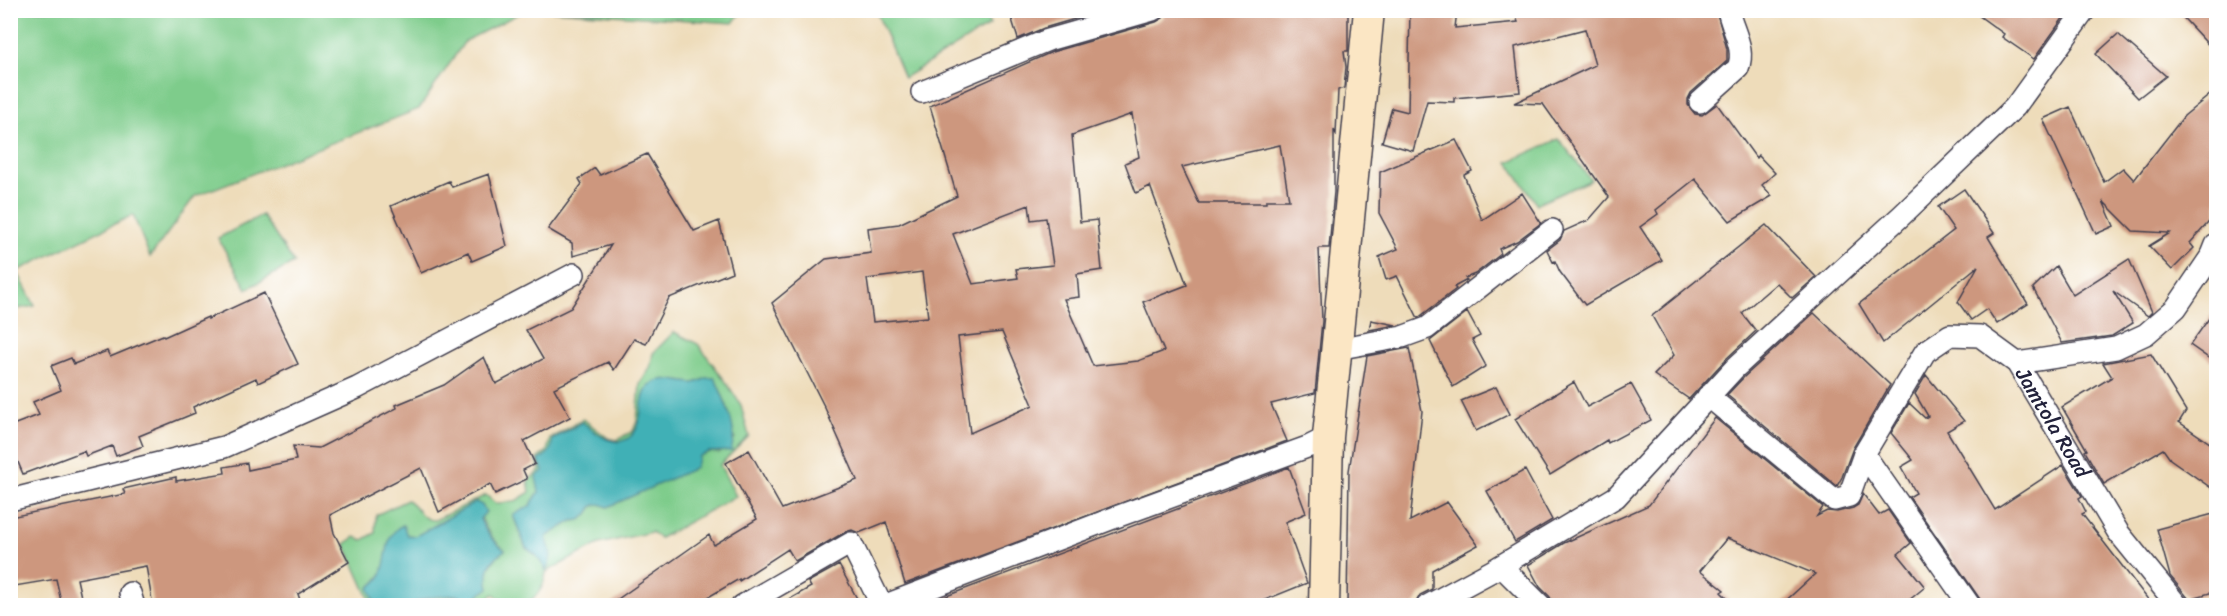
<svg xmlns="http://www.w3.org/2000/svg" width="2227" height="616" font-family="Sriracha,sans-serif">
	<rect width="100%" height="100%" fill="#fff"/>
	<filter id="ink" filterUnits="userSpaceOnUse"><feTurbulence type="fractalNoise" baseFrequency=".0167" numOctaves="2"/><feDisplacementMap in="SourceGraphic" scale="12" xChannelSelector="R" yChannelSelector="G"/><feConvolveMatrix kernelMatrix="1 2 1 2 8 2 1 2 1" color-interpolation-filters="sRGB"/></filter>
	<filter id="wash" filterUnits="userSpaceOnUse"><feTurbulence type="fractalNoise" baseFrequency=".008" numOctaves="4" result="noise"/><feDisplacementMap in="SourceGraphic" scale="24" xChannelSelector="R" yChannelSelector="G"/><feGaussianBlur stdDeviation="1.35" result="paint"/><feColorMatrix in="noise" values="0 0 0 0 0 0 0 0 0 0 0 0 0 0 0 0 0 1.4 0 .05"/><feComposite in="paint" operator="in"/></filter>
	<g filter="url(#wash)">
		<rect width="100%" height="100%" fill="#eedcba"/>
		<path fill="#7ecc8b" stroke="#507763" stroke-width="1.5" fill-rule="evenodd" d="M11,10H524V11L465,41L419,109L195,196L150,257L133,215L17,271L35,306L11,310Z
			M552,11H742L733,23Z
			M876,11H983L990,25L904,78Z
			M1559,139L1591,180L1537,204L1508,162Z
			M262,215L294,263L247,289L218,238Z
			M674,332L698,344L726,382L741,405L749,436L720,465L736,496L660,538L651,532L599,544L546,572C543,601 517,615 494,594L480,605H409C433,595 448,594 473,599C483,582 489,561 505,550C488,536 482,523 476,502L416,536L407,535C396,552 384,575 369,588L376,605H372L345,544L355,537L363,540L375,533L376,515L407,500C418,506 421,521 435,520L486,495L495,503L514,502L530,492L528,481L540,470L537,459L547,451L550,439L583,419L608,438L617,440L633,431L637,421L640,384L650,368L653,353ZM707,378H715L727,406L735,439L720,453L709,452L698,456L694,468L608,507L600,504L593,506L587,515L580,520L572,521L545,537L546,569L536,555L526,548L513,515L530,506L539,492L537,477L543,471L553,447L582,422C596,432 613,450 630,437C647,423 635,396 653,383C665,375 680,383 694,383C698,382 703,380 707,378Z"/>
		<path fill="#3fb0b6" stroke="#306978" stroke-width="1.5" d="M707,378H715C724,400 739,427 731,451L709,452L699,456L695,468L608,507L600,504L593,506L587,515L580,520L572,521L546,537C550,549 554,558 546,570L536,555L526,548L513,515L530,506L539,492L536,477L543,471L539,460C548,454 553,451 552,440L582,422C596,432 613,450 630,437C647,423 635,396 653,383C665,375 680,383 694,383C698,382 703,380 707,378Z
			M476,502L482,505L486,512L480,519C486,533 493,541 505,550C490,560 485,571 489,588L473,599L454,595L427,598L409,605H376L369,588C373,584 377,582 380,577C389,560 383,534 403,525L407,535L416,536Z"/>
		<g id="blocks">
			<path fill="#cd977e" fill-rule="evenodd" d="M1009,10H1105L1044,28L1018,39Z
				M1165,10H1348V51H1344L1346,67L1344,88L1338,90L1336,134L1334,130V192L1329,248H1319L1322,321L1315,393L1271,404L1287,441L905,584L886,522L859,533L852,530L845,532L795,561L788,549L739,581V579L693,606H608L709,535L714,545L757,519L726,463L749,450L782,509L857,480L825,408L772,303L826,259L871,253L868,228L899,224L957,196L930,106L1052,52L1156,22L1163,18ZM1132,114L1139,157L1125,163L1136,193L1150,186L1187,285L1143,302L1164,351L1138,361L1093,366L1064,299L1079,297L1077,274L1102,270L1097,220L1080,222L1072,135ZM1280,145L1289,200H1266V203H1199L1182,167ZM1029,205L1031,220L1046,218L1053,265L1016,269L1018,278L973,284L953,234ZM922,272L928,317L873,322L867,279ZM1002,332L1033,405L970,433L958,337Z
				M1410,10H1457L1455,28L1518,22L1516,16L1536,10H1716L1727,49V61L1691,93L1688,99V105L1695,114L1702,115L1717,104L1756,158L1758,155L1775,173L1762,185L1772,196L1730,221L1695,179L1656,210L1658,214L1640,227L1662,260L1585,305L1560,272L1555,261L1553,262L1547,250L1560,240L1564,231L1589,220L1609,197L1543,104L1514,103L1595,65L1585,29L1515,47L1520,92L1454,98V102L1427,101L1413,151L1382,142L1392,108L1408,112Z
				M1971,10H2069L2034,59L2002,37L2004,34Z
				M2176,10H2217V54Z
				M2118,34L2166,76L2138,98L2096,54Z
				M2217,89V213L2190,243L2194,248L2172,270L2149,246L2170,233L2133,231L2103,201L2114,226L2096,234L2043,119L2070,107L2104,182L2123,168L2134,180L2184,116Z
				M1456,140L1472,171L1464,175L1482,220L1522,193L1541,223L1517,241L1499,249L1501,254L1475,274L1465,278L1467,280L1454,287L1456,289L1418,318L1397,276L1386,280L1379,257L1398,249L1379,213L1380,172Z
				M647,154L694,231L719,221L732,272L669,298L646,344L634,339L614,370L608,362L554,388L570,417L524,441L535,464L523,470L527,479L495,494L490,484L439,512L421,468L330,515L334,533L349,562L298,594L302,606H153L146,566L77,579L81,597L61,601L56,579L15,586L10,559V517L125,494L123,489L176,477V481L225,473L224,467L247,463L248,470L296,460L293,446L319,448L397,408L396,405L444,385L484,357L496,384L543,359L526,330L571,308L611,245L573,256L572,243L548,229L582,184L579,179L595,168L600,175Z
				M489,174L507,246L472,261L468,252L421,273L391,206L449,181L452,187Z
				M1964,189L1994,233L1988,237L2028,304L1997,324L1987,309L1971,320L1958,302L1978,266L1883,343L1859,304L1954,230L1938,207Z
				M1766,225L1816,277L1792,298L1777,283L1742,313L1756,331L1726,359L1689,399L1654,375L1674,355L1652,316Z
				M2129,259L2152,312L2148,316L2113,291L2133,323L2112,336L2062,343L2033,288L2056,266L2073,295Z
				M264,293L298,364L258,383L256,378L193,407L195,413L139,436L143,446L116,456L112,446L86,456L84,451L23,474L10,443V426L39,415L33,402L61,390L51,366L71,358L74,364L107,351L110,357L163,335L164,337L208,317V319Z
				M2217,307V364L2190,345Z
				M1467,312L1480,336L1472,340L1486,366L1453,387L1430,341Z
				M1814,313L1890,385L1853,448L1842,477L1837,486L1727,395L1744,377Z
				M1371,320L1396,325L1369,330Z
				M1409,348L1422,411L1410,521L1447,502L1478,545L1432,570V589L1420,595L1414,606H1347L1349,471L1367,356Z
				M2151,354L2186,411L2179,422L2217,448V492L2170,459L2163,449L2104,484L2085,451L2087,450L2062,407L2112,377L2103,363Z
				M1926,375L1964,421L1947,431L1995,510L2063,465L2082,496L2079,498L2086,512L2082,514L2153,606H1983L1980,599L1909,497L1916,493L1901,467L1913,460L1891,433L1909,403L1925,418L1928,416L1915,394Z
				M1574,382L1587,407L1631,384L1651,420L1608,443L1607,440L1550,475L1515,419Z
				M1496,387L1510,414L1476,431L1461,401Z
				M1715,418L1823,507L1817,516L1827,511L1837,512L1853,508L1858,505L1863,494L1879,515L1888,510L1911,543L1898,554L1925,587L1902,606H1780L1815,574L1727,538L1700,571L1724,590L1721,592L1735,606H1553L1550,597L1540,587L1528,565L1564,543L1649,505Z
				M1289,467L1306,513L1285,522L1307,583L1250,606H920Z
				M1525,470L1552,520L1515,542L1487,491Z
				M2217,513V591L2189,599L2170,576L2157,529Z
				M839,565L861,606H777L811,587L808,582Z"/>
		</g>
	</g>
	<g filter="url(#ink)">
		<use href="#blocks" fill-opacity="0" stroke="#413e4e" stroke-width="1.5"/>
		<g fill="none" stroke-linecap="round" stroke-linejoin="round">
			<g stroke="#413e4e" stroke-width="24">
				<g id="street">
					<path d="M922,92L1048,40L1153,10"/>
					<path d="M1700,102L1738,68C1746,49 1732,30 1728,10"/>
					<path d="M1336,349L1402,337L1427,328L1552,230"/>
					<path d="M2017,363L2116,348L2146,334L2176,308L2212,255L2216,245"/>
					<path id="s1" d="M1708,396L1834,500L1849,496L1864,454L1925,352L1950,335L1980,336L2017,363L2118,532L2178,606"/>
					<path d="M1864,454L1970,606"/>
					<path d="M10,500L224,447L357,388L574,274"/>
					<path d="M1501,566L1541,606"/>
					<path d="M130,593L134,606"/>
					<path d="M742,606L851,543L882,606"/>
					<path d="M883,606L1116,517L1310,446L1328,437"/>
					<path d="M1427,606L1492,571L1616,497L1735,368L1901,216L2015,107L2085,10"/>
				</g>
			</g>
			<g stroke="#413e4e" stroke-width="33">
				<path id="secondary" d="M1324,606L1328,437L1369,10"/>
			</g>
			<use href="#street" stroke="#fff" stroke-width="21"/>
			<use href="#secondary" stroke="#fbe6c4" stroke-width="30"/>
		</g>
	</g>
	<g text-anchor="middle" stroke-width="5" stroke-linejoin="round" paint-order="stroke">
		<g font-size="21" fill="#22223b" stroke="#fff">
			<text dy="7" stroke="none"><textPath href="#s1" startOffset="518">Jamtola Road</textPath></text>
		</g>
	</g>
	<rect width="2227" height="616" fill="none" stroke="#fff" stroke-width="36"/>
</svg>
